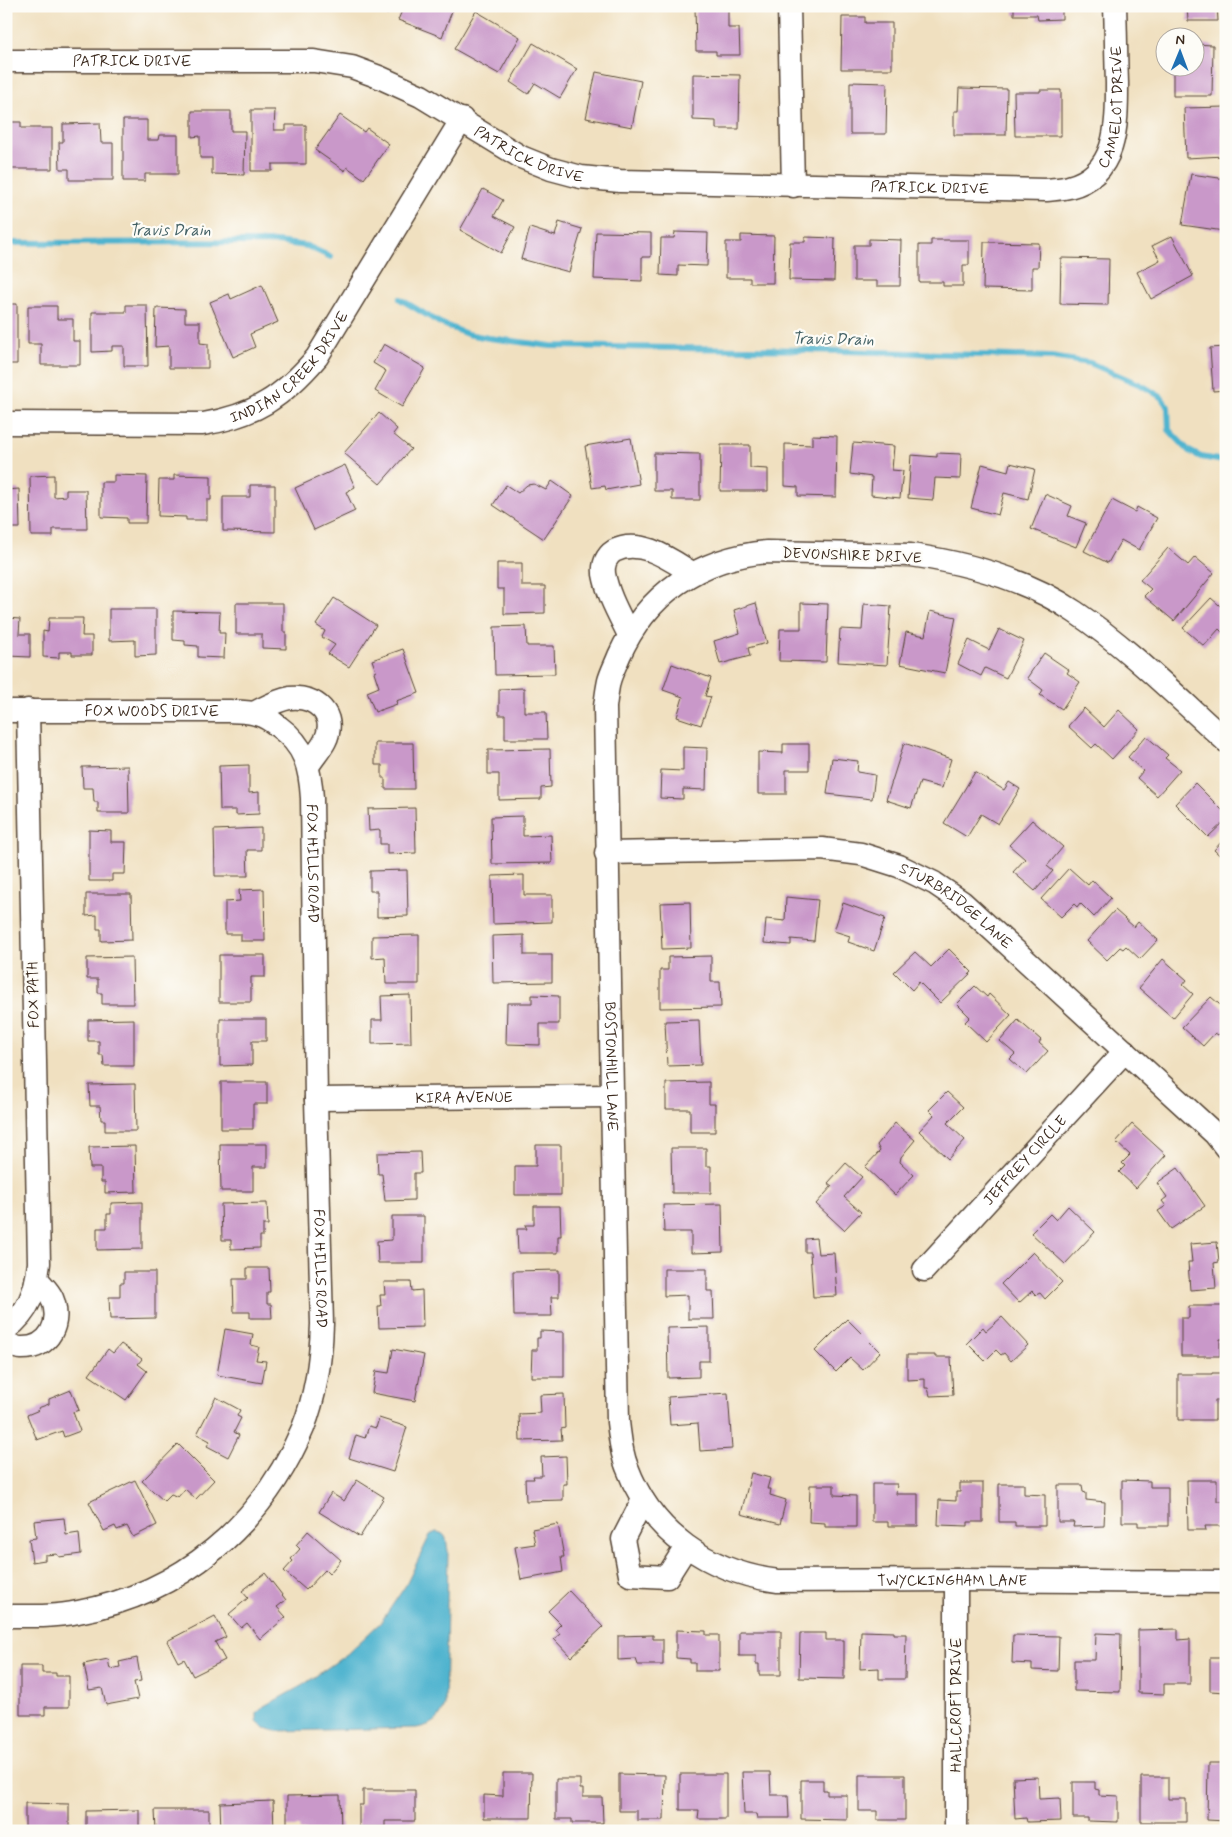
<svg xmlns="http://www.w3.org/2000/svg" width="1232" height="1837" font-family="Mynerve,sans-serif">
	<rect width="100%" height="100%" fill="#fdfcf7"/>
	<filter id="ink" filterUnits="userSpaceOnUse"><feTurbulence type="fractalNoise" baseFrequency=".02" numOctaves="2"/><feDisplacementMap in="SourceGraphic" scale="10" xChannelSelector="R" yChannelSelector="G"/><feConvolveMatrix kernelMatrix="1 2 1 2 8 2 1 2 1" color-interpolation-filters="sRGB"/></filter>
	<filter id="wash" filterUnits="userSpaceOnUse"><feTurbulence type="fractalNoise" baseFrequency=".0096" numOctaves="4" result="noise"/><feDisplacementMap in="SourceGraphic" scale="20" xChannelSelector="R" yChannelSelector="G"/><feGaussianBlur stdDeviation="1.12" result="paint"/><feColorMatrix in="noise" values="0 0 0 0 0 0 0 0 0 0 0 0 0 0 0 0 0 1.4 0 .05"/><feComposite in="paint" operator="in"/></filter>
	<g filter="url(#wash)">
		<rect width="100%" height="100%" fill="#f0e0c0"/>
		<path fill="#50b4cf" stroke="#466f76" d="M436,1532C448,1533 446,1541 448,1551L445,1706C438,1722 434,1724 417,1728L276,1731L265,1728L257,1721V1713L265,1706L303,1685L347,1654L381,1622L406,1585L430,1535Z"/>
		<g fill="none" stroke-linecap="round" stroke-linejoin="round">
			<path stroke="#50b4cf" stroke-width="6" d="M6,243L277,242L307,246L331,257
				M400,299L440,323L467,334L489,338L551,346L807,350L1051,357L1090,363L1143,386L1161,397L1168,407L1169,430L1189,451L1201,457L1223,461L1226,466"/>
		</g>
		<g id="blocks">
			<path fill="#c998c9" d="M390,6L388,14L371,10L370,13L348,7Z
				M404,6H454L442,37L398,20Z
				M695,6H728V28H739L740,55H716V51H696Z
				M1014,6H1062V19L1038,20L1037,15H1014Z
				M1187,6H1217L1218,21H1188Z
				M476,11L520,37L499,74L454,49Z
				M842,17H865V23H892V69H841Z
				M533,43L577,69L560,98L535,83L528,94L510,82Z
				M1194,44L1213,45L1212,96H1173V68H1194Z
				M596,72L641,81L632,127L586,118Z
				M693,74L740,75L739,129H716V121L693,120Z
				M850,82L887,83L886,134H850Z
				M959,88L1007,89L1006,135H954V111H958Z
				M1040,90H1061V136H1015L1014,92H1040Z
				M1226,107V131H1223L1224,156L1186,158L1184,108Z
				M251,110H275L274,130H286V125H306V164H272V171H251Z
				M192,111H231V131H245L244,175L212,174V158H200V136L192,137Z
				M340,115L364,132L367,128L389,144L364,179L347,167L345,171L315,150Z
				M123,120H147V140H158L159,135H178V174H145V181H123Z
				M6,122H21V128H52V169H6Z
				M100,123L101,143H113V180H69V169H60L59,142H63V124Z
				M1191,174L1226,179V218L1224,231L1182,225Z
				M483,189L503,200L494,216L515,227L501,253L460,230Z
				M559,222L582,229L569,272L521,259L530,228L555,236Z
				M596,232L651,233V257H642V281L594,279Z
				M675,232L708,233L707,266L678,265V276L660,275L661,238H674Z
				M741,235L774,236L773,283H750V278H726V242H741Z
				M1172,236L1193,276L1151,299L1137,272L1160,260L1152,246Z
				M805,237L835,238L834,281L789,280L790,242H805Z
				M869,239L901,240L900,286H877V281H854V245H869Z
				M931,240H969V265H963V286H943V282H919V245H931Z
				M984,242L1039,243L1038,267H1032V290L983,289Z
				M1061,258L1109,259L1108,305L1060,304Z
				M262,285L278,322L250,334L255,347L233,357L210,302L229,294L231,299Z
				M6,304H17V364H6Z
				M126,305H147L148,366H124V346H112V351L92,352V312H126Z
				M28,306H57V319H73V341H80V365H41V344H28Z
				M156,308L185,309V322H200V343L208,344V368H169V346L155,347Z
				M384,344L425,368L402,407L375,391L386,371L373,363Z
				M1226,347V390L1213,391L1210,348Z
				M379,413L397,429L393,434L411,449L380,484L344,453Z
				M812,435L837,436L836,497L798,496V487L785,486V444L812,445Z
				M631,438L639,484L606,490L605,486L592,488L585,446Z
				M853,443L894,446L892,470L903,471L900,498L871,495L872,477L850,474Z
				M721,445H750V468L768,469V491H720Z
				M654,453L700,454V500H672V491H654Z
				M937,453L961,454L960,479L935,478L933,500L908,498L911,455L937,457Z
				M1010,463L1035,469L1028,499L1004,493L998,515L971,508L982,464L1008,471Z
				M345,465L355,487L346,492L355,511L314,530L295,488Z
				M54,475V497L66,496V490H86L87,529H53V536H31L30,476Z
				M114,475L147,476L146,523H127V518L101,517V482H114Z
				M174,475L211,476V500H207V520H186V517L158,516L159,480H174Z
				M552,481L573,496L544,539L493,505L506,485L518,493L527,485L534,484L546,490Z
				M250,485H275V532L223,531V497H250Z
				M19,489L20,528H6V490Z
				M1045,494L1072,506L1068,516L1086,523L1076,547L1031,529Z
				M1112,500L1135,512L1137,507L1157,518L1139,550L1121,540L1108,563L1084,551Z
				M1168,548L1188,565L1195,557L1214,573L1174,621L1144,596L1151,589L1140,580Z
				M497,563H522V586H545V613L504,614V589H497Z
				M334,598L376,625L349,667L328,654L335,645L322,637L325,631L316,625Z
				M1211,598L1226,611V636L1219,629L1204,646L1183,628Z
				M236,603H283V632H286V649L262,648V634H236Z
				M756,603L767,643L748,648L750,656L720,664L714,641L740,633L734,610Z
				M801,603L828,604L826,662L779,661L780,629H801Z
				M864,604L891,606L887,665L838,662L840,629L862,630Z
				M109,609H156V655L135,656V640L109,641Z
				M173,611L220,612L219,633H225L224,658L198,657V646L185,645V641L173,640Z
				M930,611L956,617L945,673L900,664L906,632L925,636Z
				M6,618L20,619L19,634H30V657L8,656V653H6Z
				M49,618H83L82,636H92V655H72V652H59V658L43,657V631L48,632Z
				M526,626L527,646H554L555,674L495,675L494,627Z
				M999,629L1024,641L1006,678L985,668L981,676L958,664L969,640L989,650Z
				M403,649L419,693L396,701L397,704L375,712L367,692L379,687L374,672L376,671L372,660Z
				M1044,653L1069,670L1067,673L1080,682L1062,709L1040,695L1043,690L1027,678Z
				M672,664L711,678L705,696L711,697L701,725L677,717L683,697L663,690Z
				M524,688V712H546L547,739H505V715H499V689Z
				M1084,708L1104,727L1119,710L1139,729L1112,759L1096,744L1092,748L1068,726Z
				M1146,736L1168,755L1165,758L1180,770L1157,796L1137,778L1143,771L1128,757Z
				M375,743H413L414,789H385V778H382V765H375Z
				M904,743L951,759L942,788L920,782L911,808L886,800Z
				M783,744H809V770H786V794H758V752L783,753Z
				M683,747L707,748L706,790L683,789V799L660,798L661,770L683,771Z
				M550,749L551,787L541,788V799L499,800V774H488V750Z
				M832,758L858,761L857,772L875,775L872,799L827,794Z
				M249,765V793L259,792V814L236,815V810H220L219,766Z
				M128,766L129,813H98V802H94L93,788H83L82,767Z
				M975,772L1004,790L1009,782L1020,789L998,824L981,814L967,837L944,823Z
				M1195,783L1226,814V820L1208,837L1175,804Z
				M415,808L416,853L387,854V844H380V830L369,831L368,809Z
				M523,816V836L551,835L552,863L492,864L491,817Z
				M1032,820L1063,847L1047,866L1053,871L1035,891L1013,872L1025,859L1009,845Z
				M261,828V850H247L248,876H215L214,830Z
				M89,830L111,831V842H126L125,874H112V881H89Z
				M1226,837V861L1214,850Z
				M1069,868L1088,885L1092,880L1111,898L1094,917L1080,903L1077,907L1074,904L1061,917L1041,899Z
				M407,870L408,916L377,917V891H370V871Z
				M524,875V895H552V922L493,924L492,876Z
				M264,889L265,941H241V934H225V902L240,901L239,890Z
				M86,894H131L132,940L101,941V929H97V915L86,916Z
				M786,897L818,900L814,941L791,939V945L764,943L766,919L785,921Z
				M690,902L691,948L662,949L660,903Z
				M843,903L885,918L874,951L848,942L850,936L834,931Z
				M1115,910L1134,927L1138,922L1158,940L1140,959L1126,946L1123,949L1120,947L1107,960L1087,941Z
				M419,935V984H386L385,957L372,958V936Z
				M524,935V955H552V982L493,983L492,936Z
				M949,949L972,972L940,1003L919,982L912,990L894,972L915,952L931,967Z
				M219,955H265V977H251V1002H219Z
				M711,956V982H720L721,1007L660,1008V970H668V957Z
				M132,957L133,1004H102V993H98V979H87V958Z
				M1163,959L1187,980L1183,985L1193,994L1173,1018L1139,988Z
				M975,986L987,997L989,994L1011,1015L986,1042L965,1022L970,1017L957,1004Z
				M410,995L411,1043L372,1044V1020H382L381,996Z
				M532,995L559,996V1024H540V1045L506,1044L507,1003H532Z
				M1211,997L1226,1010V1036L1221,1032L1218,1035L1215,1033L1203,1046L1182,1027Z
				M134,1019V1066H104L103,1055H99V1041H88V1020Z
				M220,1019H266V1041H252V1065L220,1066Z
				M699,1020L701,1065L667,1066L665,1021Z
				M1018,1020L1041,1040L1039,1043L1048,1051L1027,1074L1010,1059L1015,1054L1000,1041Z
				M221,1082H267V1104H253V1129H221Z
				M709,1082V1104H715V1132H690V1109H666V1083Z
				M135,1084L136,1131H105V1120H101L100,1106H90L89,1085Z
				M947,1092L963,1107L947,1123L965,1140L948,1159L919,1131L934,1115L929,1110Z
				M895,1123L915,1140L901,1157L900,1162L914,1175L895,1195L865,1167L880,1151L877,1145Z
				M1132,1124L1166,1155L1136,1188L1119,1172L1125,1166L1122,1163L1130,1155L1116,1142Z
				M220,1144H267V1167H253V1191H221Z
				M536,1145H561V1195H515V1166H536Z
				M135,1146L136,1192L105,1193V1182H101V1168H90L89,1147Z
				M671,1148H706V1166H711V1193H672Z
				M420,1152L421,1173H414V1200L385,1201L382,1174H378L377,1153Z
				M846,1163L862,1177L844,1197L861,1212L844,1230L816,1204L832,1186L828,1183Z
				M1178,1168L1205,1206L1171,1229L1158,1211L1166,1206L1162,1201L1167,1197L1157,1183Z
				M142,1202V1249L97,1250V1228H107V1214H111V1203Z
				M267,1203L268,1225H263V1236H260V1248L231,1249V1240H222L221,1204Z
				M722,1204L723,1252L691,1253V1232H664L663,1205Z
				M534,1206H560L561,1236H558V1253H518L517,1229H527L525,1225H534Z
				M1068,1206L1095,1232L1065,1264L1031,1233L1050,1214L1056,1220Z
				M392,1216H424V1263H378L377,1241L392,1240Z
				M816,1238L818,1254L834,1253L837,1296L813,1297L810,1252H805V1239Z
				M1217,1242L1219,1262L1214,1263L1216,1288L1190,1290L1188,1262H1192L1190,1244Z
				M1033,1252L1062,1282L1045,1299L1040,1293L1036,1295L1032,1291L1019,1303L1001,1284Z
				M247,1268H269L270,1292H267V1304H271L272,1318H250V1312H234L233,1279H247Z
				M664,1269H707V1291H713L714,1319H688V1295L664,1296Z
				M559,1270V1297H551L552,1316H514L513,1271Z
				M124,1272H155V1318L110,1319L109,1297H120V1283H124Z
				M384,1282H411L412,1291L422,1290L423,1327L379,1328L378,1306H381L380,1295H385Z
				M1189,1306H1223V1339H1220V1356H1181V1318H1189Z
				M1002,1317L1028,1345L1011,1361L1004,1353L1001,1355L996,1350L985,1361L967,1343L983,1327L986,1331Z
				M847,1319L880,1352L863,1370L850,1358L836,1372L815,1351Z
				M709,1327V1361H699V1377L668,1378L667,1328Z
				M225,1329L253,1334L251,1345L259,1347L256,1360L266,1361L262,1383L217,1375Z
				M540,1331L564,1332V1377H531L532,1350H537V1338H540Z
				M121,1344L142,1359L138,1364L147,1371L126,1400L89,1375L108,1349L113,1353Z
				M393,1349L424,1355L415,1401L372,1393L376,1371L389,1373Z
				M907,1355H935V1357H951L953,1395L930,1396L928,1388H925V1379L907,1380Z
				M1212,1373H1223V1400H1215V1420H1178V1374H1212Z
				M71,1390L79,1410L73,1412L80,1431L64,1437L62,1431L37,1440L27,1415L39,1410L38,1408L49,1404V1399Z
				M728,1393L732,1449L700,1451L698,1423L670,1425L668,1397Z
				M564,1394L565,1428L561,1429L562,1440L520,1441L519,1414L541,1413L540,1395Z
				M216,1397L240,1410L237,1416L241,1418L234,1432L239,1435L228,1457L207,1446L210,1441L197,1434Z
				M379,1418L407,1427L393,1472L349,1458L356,1435L365,1438L369,1426L376,1428Z
				M178,1444L214,1480L196,1499L185,1489L178,1497L171,1494L164,1501L142,1481Z
				M566,1456L567,1484H563V1500L526,1501L525,1479H534L533,1476H542L541,1457Z
				M751,1473L770,1478L767,1489H771L770,1495L786,1500L780,1524L741,1514Z
				M135,1480L157,1525L133,1537L127,1526L117,1530L115,1526L104,1531L89,1502Z
				M357,1480L384,1497L360,1537L319,1512L331,1493L344,1501Z
				M1122,1480L1150,1481V1487H1168V1526H1138V1522H1122Z
				M1187,1480H1217V1501H1226V1526H1205L1206,1530H1188Z
				M960,1483H983V1522H968V1526L938,1525L939,1500L956,1501V1492H960Z
				M872,1484H897L896,1494H918V1526H888V1522H872Z
				M999,1484H1024V1494L1045,1495V1526H1015V1522H999Z
				M810,1485H834V1495L856,1496V1527H825V1523L809,1522Z
				M1058,1485H1082L1083,1492L1086,1493V1500L1105,1502L1104,1526L1073,1527L1074,1522H1058Z
				M64,1518L66,1535L79,1533L81,1554L59,1557L57,1554L45,1555V1560L32,1562L29,1539L36,1538L34,1521Z
				M558,1524L564,1557H561L563,1572L521,1580L515,1547L535,1544L532,1529Z
				M308,1531L341,1560L329,1574L325,1570L306,1590L284,1571L293,1561L291,1559L300,1549L296,1545Z
				M265,1573L286,1600L277,1607L286,1617L260,1639L247,1623L241,1628L229,1614L248,1598L242,1591Z
				M569,1591L603,1627L571,1657L554,1639L560,1634L556,1629L561,1624L548,1611Z
				M215,1616L226,1637L215,1642L225,1660L193,1676L184,1659L178,1662L167,1641Z
				M1178,1629V1640L1190,1639V1684H1164V1694L1138,1693V1630Z
				M676,1630L706,1631V1635H719V1671H695V1663H690V1659L676,1658Z
				M739,1631H781V1675H759V1664H756V1656H739Z
				M861,1631L894,1632V1634H906L905,1679H879V1668L860,1669Z
				M800,1633H826V1640H844V1679L799,1678Z
				M1096,1633L1121,1634L1120,1692L1074,1691V1660H1095Z
				M653,1635V1639H663V1665H638L636,1659L618,1660V1636Z
				M1013,1635L1059,1636L1058,1671L1032,1670V1664L1012,1663Z
				M137,1658L141,1681L134,1682L138,1699L106,1705L102,1688L89,1690L84,1664L108,1659L110,1669L120,1667L119,1662Z
				M1210,1658H1226V1692L1210,1691Z
				M20,1666H42V1673H56V1676H69V1707H45V1715H20Z
				M1208,1763H1226V1821L1207,1820Z
				M742,1772H770L771,1795H788L789,1818H757L756,1814H744Z
				M503,1773H532L531,1818H484V1795L503,1796Z
				M619,1774L665,1775L664,1820H637V1811H619Z
				M680,1774H726V1819H698L699,1810H680Z
				M859,1775H905V1820H877V1811H859Z
				M1038,1777L1039,1799L1060,1798L1061,1821L1027,1822L1026,1818L1015,1819L1013,1778Z
				M1141,1777H1168V1799H1186V1822H1141Z
				M556,1779H580V1789H583V1797H602L603,1823H572V1819H556Z
				M801,1780H823V1790H827V1795H847V1820L801,1819Z
				M1073,1782H1095V1789L1099,1790V1795L1118,1796V1822L1088,1821V1818H1073Z
				M363,1790H415V1821H385V1827H359V1805H363Z
				M340,1795L341,1831H300L299,1827H287V1796Z
				M273,1801L274,1831H221L220,1803Z
				M25,1803L69,1804V1827H72V1831H25Z
				M139,1810V1831H86V1811Z
				M155,1810H209V1831H156Z"/>
		</g>
	</g>
	<g filter="url(#ink)">
		<use href="#blocks" fill-opacity="0" stroke="#564536" stroke-width="1"/>
		<g fill="none" stroke-linecap="round" stroke-linejoin="round">
			<g stroke="#564536" stroke-width="25">
				<g id="minor">
					<path d="M789,6L793,186"/>
					<path id="s1" d="M6,61H314L352,67L379,77L421,96L521,157L551,169L581,177L620,181L1046,190C1054,189 1062,189 1069,187C1118,175 1117,123 1117,83C1116,57 1116,32 1115,6"/>
					<path id="s2" d="M6,423L203,424C254,416 283,397 317,357L462,119"/>
					<path d="M629,635C620,616 608,596 604,574C603,565 606,556 614,551C640,537 671,560 692,573"/>
					<path id="s3" d="M6,711H229C237,712 247,711 256,714C265,716 272,721 279,727C305,746 310,767 312,798L316,1099L322,1324C321,1359 316,1395 303,1428C262,1525 182,1593 78,1612C54,1617 30,1616 6,1616"/>
					<path d="M254,713C266,707 277,700 290,698C315,695 338,715 325,741C321,749 313,758 308,766"/>
					<path id="s4" d="M1226,741C1177,697 1130,649 1075,612C1028,580 967,563 911,555L767,552C699,558 647,594 619,656C616,664 611,673 609,681C607,690 606,699 605,707L618,1422C620,1437 621,1453 627,1467C652,1534 709,1572 778,1581L956,1580L1226,1582"/>
					<path id="s5" d="M606,853L822,849L861,854L899,866L934,883L962,902L1215,1134L1226,1148"/>
					<path id="s6" d="M316,1099L611,1096"/>
					<path id="s7" d="M924,1270L1125,1051"/>
					<path d="M6,1329C29,1313 36,1290 39,1263L28,710"/>
					<path d="M6,1343C11,1345 16,1348 21,1348C50,1349 62,1322 52,1298C49,1291 42,1285 37,1279"/>
					<path d="M643,1500L623,1539L630,1575L667,1577L686,1547"/>
					<path d="M956,1831V1580"/>
				</g>
			</g>
			<use href="#minor" stroke="#fff" stroke-width="22"/>
		</g>
	</g>
	<g text-anchor="middle" stroke-width="4.5" stroke-linejoin="round" paint-order="stroke">
		<g font-size="15" fill="#3b2a1e" stroke="#fdfcf7">
			<text dy="5" stroke="none"><textPath href="#s1" startOffset="126">PATRICK DRIVE</textPath></text>
			<text dy="5" stroke="none"><textPath href="#s1" startOffset="1191">CAMELOT DRIVE</textPath></text>
			<text dy="5" stroke="none"><textPath href="#s1" startOffset="545">PATRICK DRIVE</textPath></text>
			<text dy="5" stroke="none"><textPath href="#s1" startOffset="951">PATRICK DRIVE</textPath></text>
			<text dy="5" stroke="none"><textPath href="#s2" startOffset="305">INDIAN CREEK DRIVE</textPath></text>
			<text transform="translate(852 555) rotate(2)" y="5">DEVONSHIRE DRIVE</text>
			<text dy="5" stroke="none"><textPath href="#s3" startOffset="146">FOX WOODS DRIVE</textPath></text>
			<text dy="5" stroke="none"><textPath href="#s3" startOffset="424">FOX HILLS ROAD</textPath></text>
			<text dy="5" stroke="none"><textPath href="#s5" startOffset="365">STURBRIDGE LANE</textPath></text>
			<text transform="translate(33 995) rotate(-91)" y="5">FOX PATH</text>
			<text dy="5" stroke="none"><textPath href="#s4" startOffset="1121">BOSTONHILL LANE</textPath></text>
			<text dy="5" stroke="none"><textPath href="#s6" startOffset="148">KIRA AVENUE</textPath></text>
			<text dy="5" stroke="none"><textPath href="#s7" startOffset="149">JEFFREY CIRCLE</textPath></text>
			<text dy="5" stroke="none"><textPath href="#s3" startOffset="829">FOX HILLS ROAD</textPath></text>
			<text dy="5" stroke="none"><textPath href="#s4" startOffset="1896">TWYCKINGHAM LANE</textPath></text>
			<text transform="translate(956 1705) rotate(-90)" y="5">HALLCROFT DRIVE</text>
		</g>
		<g font-size="16" font-style="italic" fill="#436165" stroke="#fdfcf7">
			<text x="170" y="235">Travis Drain</text>
			<text transform="translate(833 338) rotate(1)" y="6">Travis Drain</text>
		</g>
	</g>
	<rect width="1232" height="1837" fill="none" stroke="#fdfcf7" stroke-width="25"/>
	<g transform="translate(1180 52) rotate(1)"><circle r="24" fill="#fdfcf7" stroke="#afa8a0"/>
	<path d="M0-4L9 19L0 12L-9 19Z" fill="#1f6fb2"/>
	<text y="-8" font-size="14" font-weight="bold" text-anchor="middle" fill="#3b2a1e">N</text>
	</g>
</svg>
